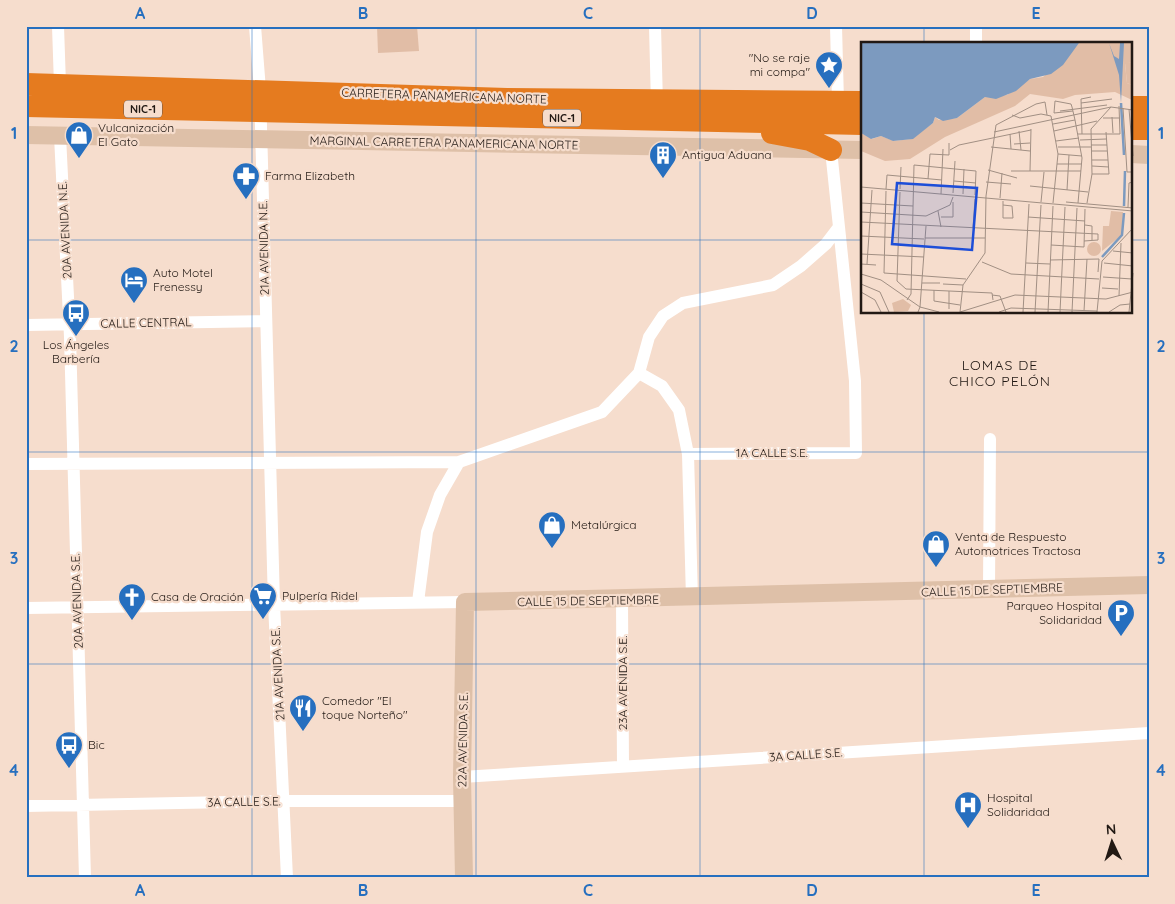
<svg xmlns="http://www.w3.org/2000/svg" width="1175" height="904" font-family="Quicksand,sans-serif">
	<rect width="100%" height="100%" fill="#f6ddcd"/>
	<path fill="#e1bda6" d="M377,26H417L419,51L378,53Z"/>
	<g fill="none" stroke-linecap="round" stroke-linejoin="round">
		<path stroke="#fff" stroke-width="12" d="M58,26L60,85
			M255,26L260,90L274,604L287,878
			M655,26L657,105
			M836,26L838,102
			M976,26V44
			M60,136L70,337L85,878
			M26,325L266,321
			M639,373L662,386L679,410L688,454L692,598
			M688,454L856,453L855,381L839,227
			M26,464L459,462L602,412L639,373L649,337L663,316L683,303L773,285L801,266L826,244L839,227L831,150
			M989,590L990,439
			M622,600L623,767
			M418,602L427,532L440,495L459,462
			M26,608L465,602
			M462,777L1149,733
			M26,806L284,801H462"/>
		<path stroke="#dec0a8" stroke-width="18" d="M26,135L862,150
			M1131,154L1149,155
			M464,878L462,777L465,602L1149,585"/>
		<path stroke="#e57b1f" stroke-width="22" d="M26,84L507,99L862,102
			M26,106L862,124
			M1131,107H1149
			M1131,129H1149
			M772,133L810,140L831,150"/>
	</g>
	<path fill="none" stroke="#266fbf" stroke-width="1" stroke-opacity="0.55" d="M252,26V878M476,26V878M700,26V878M924,26V44M26,240H862M1131,240H1149M924,312V878M26,452H1149M26,664H1149"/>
	<defs>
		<g id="sight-pin" transform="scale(1.4375)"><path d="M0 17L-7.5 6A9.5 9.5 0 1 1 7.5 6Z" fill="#266fbf" stroke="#f6ddcd"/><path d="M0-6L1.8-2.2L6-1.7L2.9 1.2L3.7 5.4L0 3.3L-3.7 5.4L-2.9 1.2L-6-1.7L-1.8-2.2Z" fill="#fff"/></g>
		<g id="shop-pin" transform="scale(1.4375)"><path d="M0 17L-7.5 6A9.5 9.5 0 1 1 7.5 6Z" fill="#266fbf" stroke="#f6ddcd"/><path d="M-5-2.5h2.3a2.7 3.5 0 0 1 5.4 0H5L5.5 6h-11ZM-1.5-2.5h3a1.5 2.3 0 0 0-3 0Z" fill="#fff"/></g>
		<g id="building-pin" transform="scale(1.4375)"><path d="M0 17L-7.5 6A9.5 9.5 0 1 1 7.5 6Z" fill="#266fbf" stroke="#f6ddcd"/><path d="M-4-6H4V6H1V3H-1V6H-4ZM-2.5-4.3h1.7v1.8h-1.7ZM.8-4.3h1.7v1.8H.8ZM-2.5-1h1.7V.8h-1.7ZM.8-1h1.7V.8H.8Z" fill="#fff"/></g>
		<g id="pharmacy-pin" transform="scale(1.4375)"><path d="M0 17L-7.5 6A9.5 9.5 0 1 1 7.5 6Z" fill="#266fbf" stroke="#f6ddcd"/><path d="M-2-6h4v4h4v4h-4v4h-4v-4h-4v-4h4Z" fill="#fff"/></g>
		<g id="hotel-pin" transform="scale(1.4375)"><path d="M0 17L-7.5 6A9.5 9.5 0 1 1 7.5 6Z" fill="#266fbf" stroke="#f6ddcd"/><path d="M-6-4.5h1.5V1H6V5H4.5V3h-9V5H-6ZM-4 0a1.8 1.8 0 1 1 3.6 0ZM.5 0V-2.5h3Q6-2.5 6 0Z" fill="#fff"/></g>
		<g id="bus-pin" transform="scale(1.4375)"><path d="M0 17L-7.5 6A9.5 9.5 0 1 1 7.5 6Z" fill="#266fbf" stroke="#f6ddcd"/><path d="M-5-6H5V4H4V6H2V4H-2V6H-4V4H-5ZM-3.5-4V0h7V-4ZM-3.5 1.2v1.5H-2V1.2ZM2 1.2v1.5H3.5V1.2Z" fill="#fff"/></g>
		<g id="supermarket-pin" transform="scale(1.4375)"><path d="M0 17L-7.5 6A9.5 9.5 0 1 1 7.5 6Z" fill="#266fbf" stroke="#f6ddcd"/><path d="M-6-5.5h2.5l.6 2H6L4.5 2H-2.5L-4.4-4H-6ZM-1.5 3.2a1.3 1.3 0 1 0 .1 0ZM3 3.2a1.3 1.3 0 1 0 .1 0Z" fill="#fff"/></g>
		<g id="church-pin" transform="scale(1.4375)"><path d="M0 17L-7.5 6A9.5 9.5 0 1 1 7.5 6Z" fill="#266fbf" stroke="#f6ddcd"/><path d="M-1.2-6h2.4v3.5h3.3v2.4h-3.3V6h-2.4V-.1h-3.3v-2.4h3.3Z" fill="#fff"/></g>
		<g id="parking-pin" transform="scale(1.4375)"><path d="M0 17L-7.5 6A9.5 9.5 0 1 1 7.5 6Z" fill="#266fbf" stroke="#f6ddcd"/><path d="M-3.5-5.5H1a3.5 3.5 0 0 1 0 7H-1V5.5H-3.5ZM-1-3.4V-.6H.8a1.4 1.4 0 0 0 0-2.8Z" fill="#fff"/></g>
		<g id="restaurant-pin" transform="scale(1.4375)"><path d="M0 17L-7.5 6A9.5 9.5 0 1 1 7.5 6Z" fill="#266fbf" stroke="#f6ddcd"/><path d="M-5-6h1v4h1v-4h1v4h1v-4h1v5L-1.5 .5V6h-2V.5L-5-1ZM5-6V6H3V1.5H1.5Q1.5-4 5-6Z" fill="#fff"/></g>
		<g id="hospital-pin" transform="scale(1.4375)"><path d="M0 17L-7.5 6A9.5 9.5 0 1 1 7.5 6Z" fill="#266fbf" stroke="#f6ddcd"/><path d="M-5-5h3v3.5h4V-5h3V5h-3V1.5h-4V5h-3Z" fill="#fff"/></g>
	</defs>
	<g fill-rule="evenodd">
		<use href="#sight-pin" x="829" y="65"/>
		<use href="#shop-pin" x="79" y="135"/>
		<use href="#building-pin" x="663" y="155"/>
		<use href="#pharmacy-pin" x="246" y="176"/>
		<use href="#hotel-pin" x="134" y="280"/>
		<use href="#bus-pin" x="76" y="313"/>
		<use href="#shop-pin" x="552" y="525"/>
		<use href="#shop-pin" x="936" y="544"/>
		<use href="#supermarket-pin" x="263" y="596"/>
		<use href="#church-pin" x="132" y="597"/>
		<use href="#parking-pin" x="1121" y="613"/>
		<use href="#restaurant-pin" x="303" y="708"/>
		<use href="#bus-pin" x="69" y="745"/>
		<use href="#hospital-pin" x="968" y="805"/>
	</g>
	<g text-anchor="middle" stroke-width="4.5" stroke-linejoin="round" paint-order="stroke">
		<g fill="#f6ddcd" stroke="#62544c" stroke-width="1">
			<rect x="124" y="100.5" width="38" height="17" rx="4"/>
			<rect x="543" y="109.5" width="38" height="17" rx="4"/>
		</g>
		<g font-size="11" font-weight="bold" fill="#221914">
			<text x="143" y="113">NIC-1</text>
			<text x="562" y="122">NIC-1</text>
		</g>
		<g font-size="12" fill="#221914" stroke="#f6ddcd" text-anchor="start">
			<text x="810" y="62" text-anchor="end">"No se raje<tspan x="810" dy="14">mi compa"</tspan></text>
			<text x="98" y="132">Vulcanización<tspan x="98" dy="14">El Gato</tspan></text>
			<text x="682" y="159">Antigua Aduana</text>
			<text x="265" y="180">Farma Elizabeth</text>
			<text x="153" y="277">Auto Motel<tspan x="153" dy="14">Frenessy</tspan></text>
			<text x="76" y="349" text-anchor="middle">Los Ángeles<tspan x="76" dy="14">Barbería</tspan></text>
			<text x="571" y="529">Metalúrgica</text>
			<text x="955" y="541">Venta de Respuesto<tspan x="955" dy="14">Automotrices Tractosa</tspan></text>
			<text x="282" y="600">Pulpería Ridel</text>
			<text x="151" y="601">Casa de Oración</text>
			<text x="1102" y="610" text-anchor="end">Parqueo Hospital<tspan x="1102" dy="14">Solidaridad</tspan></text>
			<text x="322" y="705">Comedor "El<tspan x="322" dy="14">toque Norteño"</tspan></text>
			<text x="88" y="749">Bic</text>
			<text x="987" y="802">Hospital<tspan x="987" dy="14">Solidaridad</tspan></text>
		</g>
		<g font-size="12" fill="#221914" stroke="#f6ddcd">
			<text transform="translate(444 96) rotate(2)" y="4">CARRETERA PANAMERICANA NORTE</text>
			<text transform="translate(444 143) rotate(1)" y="4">MARGINAL CARRETERA PANAMERICANA NORTE</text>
			<text transform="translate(65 230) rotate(-93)" y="4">20A AVENIDA N.E.</text>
			<text transform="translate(264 248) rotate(-91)" y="4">21A AVENIDA N.E.</text>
			<text transform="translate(146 323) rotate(-1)" y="4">CALLE CENTRAL</text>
			<text x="772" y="457">1A CALLE S.E.</text>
			<text transform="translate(992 590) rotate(-2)" y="4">CALLE 15 DE SEPTIEMBRE</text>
			<text transform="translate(77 601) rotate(-92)" y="4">20A AVENIDA S.E.</text>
			<text transform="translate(588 601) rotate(-1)" y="4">CALLE 15 DE SEPTIEMBRE</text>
			<text transform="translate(278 674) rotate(-93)" y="4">21A AVENIDA S.E.</text>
			<text transform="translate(623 683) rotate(-90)" y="4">23A AVENIDA S.E.</text>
			<text transform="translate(463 740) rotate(-89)" y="4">22A AVENIDA S.E.</text>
			<text transform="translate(806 755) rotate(-4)" y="4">3A CALLE S.E.</text>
			<text transform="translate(244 802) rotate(-1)" y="4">3A CALLE S.E.</text>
		</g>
		<g font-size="14" letter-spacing="1" fill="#221914" stroke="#f6ddcd">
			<text x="1000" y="370">LOMAS DE<tspan x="1000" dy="16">CHICO PELÓN</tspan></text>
		</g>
	</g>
	<g transform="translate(861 42)">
		<rect width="271" height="271" fill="#f6ddcd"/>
		<path d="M271,20V43L266,41L264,21Z" fill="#e1bda6"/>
		<path d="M250,169L262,170L261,193L241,209L242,184H248ZM42,257L50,263L47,269L33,270L31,261Z" fill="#e1bda6"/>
		<path d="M218,1H271V20L264,22L266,41L271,43V58L254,50L214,53L202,57L169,52L154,64L84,95L49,117L24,119L0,109V91L11,97L20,94L33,99L50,97L72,81L74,75L78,78L96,76L124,55L146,53L169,37L182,35Z" fill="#e1bda6"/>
		<path d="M226 207a7 7 0 1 1 14 0a7 7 0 1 1-14 0Z" fill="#e1bda6"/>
		<path d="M0,1H218L202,23L190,32L169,37L155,49L135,57L124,55L96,76L82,79L74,75L72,81L52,97L32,99L20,94L10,97L0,91ZM248,1L253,14L258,17L259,1H263L260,61L258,33Z" fill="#7c9abf"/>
		<path fill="none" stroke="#7c9abf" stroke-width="2.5" d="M260,61L263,113M263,164L264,129M241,215L261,193L263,171"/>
		<path fill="none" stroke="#a18f83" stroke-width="1" d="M220,61L251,57M262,66L266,130H272M268,67L272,114M199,69L246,63M212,69L193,71L194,59L210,62L211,65L214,78L221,116L217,161M151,73L159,76L180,72L190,74L197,112L192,161M251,75L252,91M242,76H259M192,82L214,78M158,89L160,108M193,89L236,79M133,90L250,65L272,68M149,92L150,107M217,92H259L258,64M221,92L220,57L230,55M219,98L245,97M195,99L218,96M153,102L169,101M230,103H246M130,105L169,109M197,105H230M89,108L98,103L170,88M230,109H246M197,112L221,114M231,118H247M196,122H220M231,124L248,125M127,128L156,136M150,129H220M169,129L170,87M231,132H248L245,90M67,137L69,112L88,113V101M93,139L115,141M125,140L150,142M169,144L227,150M0,145L272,169M25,147L26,133L81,138M39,147L40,125M206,148L208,113M25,149L23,231L105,237M39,150L36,239L45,247L131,251L132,258M92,151L94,119M80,152L82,107M102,152L103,127M125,154L135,83L175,62L184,60L186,73M125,154L124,211L102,243L99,270L154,253L245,257L272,250M139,156L141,131M180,160L183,130M205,160L272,166M0,161L52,164M226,161L231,132L230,87L250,65M142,163L151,164L152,176H142V159M267,165L268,141L272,140M77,169L80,185M0,170L65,174L89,163L92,155M80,175H92V160M167,175L224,179M0,180L237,192V198L223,199M224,183L231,184V198M112,186L114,157M0,194L63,197M64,196H124M190,203L223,205L224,167M252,209L272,211M0,212L63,215M189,218L238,217L237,230M121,220L150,232L238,237M165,221L189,222M243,221L272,224M0,222L15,223M6,222L11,148M0,232L20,238L59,265L65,184M242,235L271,237M61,241H79M0,242L19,250L28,270M82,242L102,243M241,246L257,247M73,248V259L99,263M0,250L14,258L20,270M131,253L139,254L145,270M258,254L260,201M46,258L50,252L53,123L115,129L114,153M88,267V249M223,269L226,217M57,270L59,265L78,270M138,270L150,266L236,269M162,270L168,162M174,270L180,163M187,270L192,164M199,270L204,165M211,270L216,166M236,270L241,219L272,186M248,270L259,263L269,262M268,270L272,231"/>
		<path fill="#1d4ed8" fill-opacity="0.15" stroke="#1d4ed8" stroke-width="2.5" d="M36,141L116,146L111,208L31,202Z"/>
		<rect width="271" height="271" fill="none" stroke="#221914" stroke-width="2.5"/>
	</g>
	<rect width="1175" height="904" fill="none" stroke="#f6ddcd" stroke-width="55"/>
	<g transform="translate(1112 842) rotate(356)" stroke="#f6ddcd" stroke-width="4" paint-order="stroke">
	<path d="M0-4L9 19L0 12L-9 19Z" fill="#221914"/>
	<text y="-8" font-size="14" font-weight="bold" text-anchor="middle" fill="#221914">N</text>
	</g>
	<rect x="28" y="28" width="1120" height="848" fill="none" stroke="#266fbf" stroke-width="2"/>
	<g font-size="16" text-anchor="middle" font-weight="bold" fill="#266fbf">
		<text x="140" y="19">A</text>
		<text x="363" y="19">B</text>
		<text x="588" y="19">C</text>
		<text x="812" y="19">D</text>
		<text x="1036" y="19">E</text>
		<text x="14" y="139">1</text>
		<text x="1161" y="139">1</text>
		<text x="14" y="352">2</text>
		<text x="1161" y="352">2</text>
		<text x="14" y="564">3</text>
		<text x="1161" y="564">3</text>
		<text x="14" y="776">4</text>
		<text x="1161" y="776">4</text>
		<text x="140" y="896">A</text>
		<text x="363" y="896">B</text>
		<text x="588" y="896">C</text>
		<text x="812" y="896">D</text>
		<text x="1036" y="896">E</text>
	</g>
</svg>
